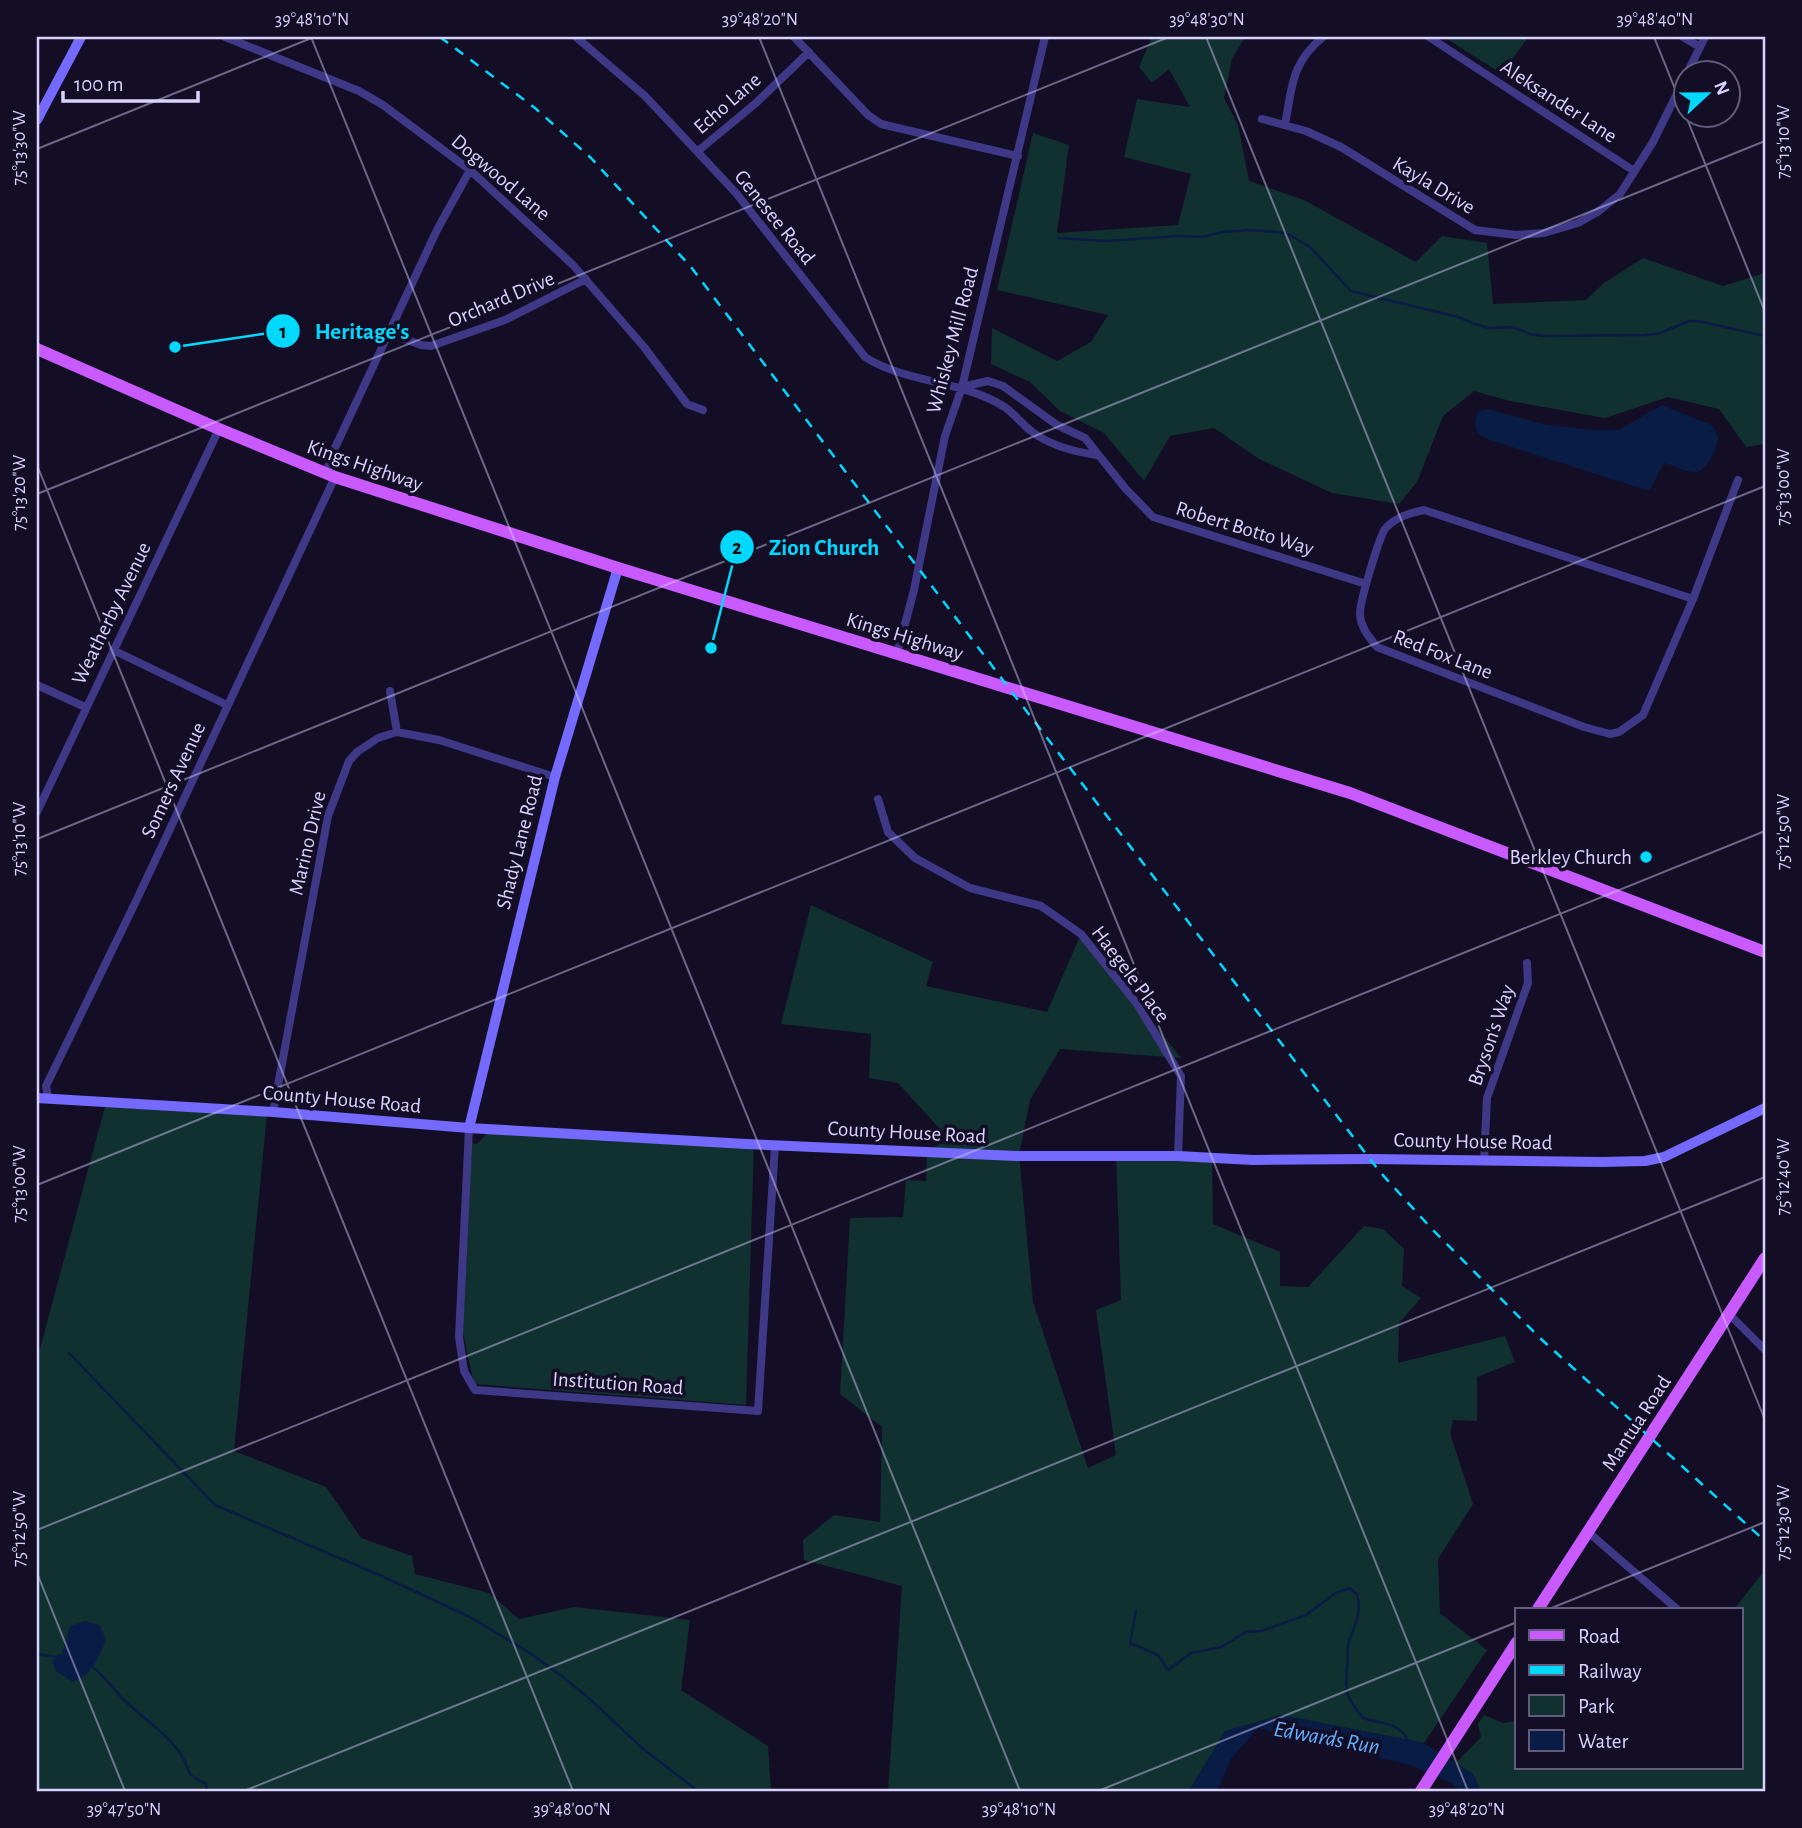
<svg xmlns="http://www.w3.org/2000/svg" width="1802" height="1828" font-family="'Alegreya Sans',sans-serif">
	<rect width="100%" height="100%" fill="#130e26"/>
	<path fill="#113030" d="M1152,37H1245L1232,59L1224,98L1238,125L1249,181L1304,200L1416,262L1442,236L1487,243L1493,304L1586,300L1604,283L1643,258L1723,286L1765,273V444L1746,447L1719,409L1668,397L1605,418L1510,401L1474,391L1443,416L1417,482L1399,504L1332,493L1259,459L1214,428L1170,436L1144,481L1104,433L1060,411L1030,382L991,364L992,328L1057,361L1091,342L1108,315L997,290L1033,133L1069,145L1057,233L1178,225L1191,174L1124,157L1137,99L1190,107L1169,69L1152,83L1139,67Z
		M1444,37H1528L1502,74Z
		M811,905L933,962L926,986L1047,1012L1081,934L1181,1058L1060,1049L1030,1100L1019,1154L1033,1302L1088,1468L1116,1455L1096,1310L1121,1300L1116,1154L1212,1157L1213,1224L1280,1252V1286L1308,1287L1364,1226L1383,1229L1404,1249L1402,1286L1421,1298L1399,1323L1398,1363L1505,1336L1515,1362L1477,1377V1421L1453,1420L1450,1433L1473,1504L1438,1559L1440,1613L1487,1650L1424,1743L1281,1715L1225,1732L1189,1791H888L902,1586L804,1560L803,1540L834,1515L880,1522L882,1427L840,1394L850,1218L903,1217L906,1180L926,1181L927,1150L950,1140L898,1083L869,1078L871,1034L781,1024Z
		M106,1103L267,1114L234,1451L326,1487L361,1538L412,1556L415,1574L489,1593L519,1619L574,1607L690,1620L681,1690L768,1746L771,1791H37V1360Z
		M489,1131L754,1144L746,1405L474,1384L463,1333L472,1143L477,1144Z
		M1765,1570V1791H1481L1473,1774L1456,1763L1481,1737L1478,1724L1484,1715L1503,1723L1517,1721V1767H1741V1609H1734Z"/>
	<path fill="#081c45" d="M1662,405L1711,425C1715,429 1718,434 1718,440C1716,450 1707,470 1697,472C1687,473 1673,465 1664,463L1649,491L1490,440L1477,433L1475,423L1477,412L1488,409L1542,424L1593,430H1619Z
		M85,1621L100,1625L106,1640C99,1658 91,1676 73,1682L56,1671L52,1661L62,1653L70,1626Z
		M1281,1715L1424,1743L1473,1774L1481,1791H1463L1451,1783L1413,1766L1258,1728L1231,1759L1217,1791H1189L1225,1731Z"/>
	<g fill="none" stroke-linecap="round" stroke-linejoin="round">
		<path stroke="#081c45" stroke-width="2.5" d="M1058,238L1106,241L1178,236L1203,237L1222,232L1251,230L1286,233L1310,247L1351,291L1458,317L1475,324L1489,328L1513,327L1530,334L1543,336L1644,335L1658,334L1689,321H1698L1765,336
			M69,1353L215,1505L384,1577L470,1617L530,1653L563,1677L590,1699L642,1748L698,1791
			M1136,1611L1130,1643L1158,1655L1168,1670L1191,1653L1221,1647L1246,1632L1261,1631L1306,1615L1334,1594L1350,1588L1357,1594C1362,1612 1355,1625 1349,1641C1347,1647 1348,1652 1348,1658C1346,1690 1341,1690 1363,1718C1381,1724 1399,1721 1409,1742
			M37,1654L58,1657
			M91,1666C105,1676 113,1689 125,1701C143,1718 165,1732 180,1753C193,1772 181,1772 206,1784L207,1791"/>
		<path stroke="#3e3886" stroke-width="8" d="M225,37L359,91L383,105L470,170L573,265L644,347L687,404L703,410
			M576,37L645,96L736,193L865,357C905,383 961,380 1003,406C1014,413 1021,423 1031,431C1049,445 1075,452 1097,455
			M794,37L868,115L881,124L1018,156
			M1429,37L1634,171
			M1683,37L1700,47
			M1262,119L1306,131L1341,147L1475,230L1516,235L1544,233L1578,223L1599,211L1620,194L1653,142L1705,37
			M1285,125C1292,87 1291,63 1323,37
			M698,151L756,103L809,52
			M389,333L421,345L431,346L505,320L586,279
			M962,387L988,381L1003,386L1057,425L1085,438L1125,488L1153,517L1366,584
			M326,473L334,450L437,230L470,170
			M1424,510L1693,599L1643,715L1619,732L1610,734L1584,727L1377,647C1369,637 1360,627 1360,613C1360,601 1379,538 1385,529C1395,517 1410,513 1424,510Z
			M1693,599L1738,480
			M113,650L227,705
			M897,654L914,590L945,436L962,387L1045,37
			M37,685L85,707
			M390,691L397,732
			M878,799L888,832L915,858L970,888L1041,906L1081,934L1137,1004L1181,1076L1178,1156
			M37,812L219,429
			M48,1098L46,1086L138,897L335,477
			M273,1112L328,816L349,761L357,752L378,738L397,732L439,740L555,777
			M469,1128L459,1337L464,1371L475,1390L758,1411L775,1146
			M1484,1161L1487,1098L1528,983L1527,963
			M1730,1315L1765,1350
			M1588,1532L1677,1609"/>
		<path stroke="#756aff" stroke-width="10" d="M37,120L81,37
			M37,1098L273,1112L469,1128L746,1144L1016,1156H1178L1253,1160L1369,1159L1602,1162L1645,1161L1664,1157L1765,1108
			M469,1128L555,777L618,568"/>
		<path stroke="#c95aff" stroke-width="12" d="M37,349L219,429L335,477L618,568L1350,793L1765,952
			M1538,1609L1765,1258
			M1421,1791L1517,1642"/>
		<path stroke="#00d9fe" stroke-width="2.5" stroke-dasharray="10 9" stroke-linecap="butt" d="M440,37L535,108L591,158L691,267L1008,687L1380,1172L1431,1228L1541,1339L1765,1541"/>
	</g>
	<path fill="none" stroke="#dad3ff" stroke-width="2" stroke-opacity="0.45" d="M311,37L1020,1791M759,37L1468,1791M1206,37L1765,1420M1654,37L1765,312M37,149L314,37M37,465L573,1791M37,494L1169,37M37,839L1765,141M37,1185L1765,486M37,1530L1765,831M37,1573L125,1791M1549,1609L1765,1522M244,1791L1765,1177M1098,1791L1517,1622"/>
	<circle fill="#00d9fe" stroke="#130e26" stroke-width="2.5" cx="1646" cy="857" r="7"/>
	<g text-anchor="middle" stroke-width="7" stroke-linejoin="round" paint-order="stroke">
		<g font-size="21" fill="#dad3ff" stroke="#130e26">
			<text transform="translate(1559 101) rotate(33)" y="7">Aleksander Lane</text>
			<text transform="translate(727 103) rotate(-41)" y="7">Echo Lane</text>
			<text transform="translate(501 177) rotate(40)" y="7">Dogwood Lane</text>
			<text transform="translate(1434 185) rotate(31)" y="7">Kayla Drive</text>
			<text transform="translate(775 217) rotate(51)" y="7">Genesee Road</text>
			<text transform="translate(501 299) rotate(-23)" y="7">Orchard Drive</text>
			<text transform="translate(952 340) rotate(-75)" y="7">Whiskey Mill Road</text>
			<text transform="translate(365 465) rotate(19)" y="7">Kings Highway</text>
			<text transform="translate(1245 528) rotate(17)" y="7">Robert Botto Way</text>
			<text transform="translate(111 613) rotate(-64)" y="7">Weatherby Avenue</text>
			<text transform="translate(905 636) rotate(17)" y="7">Kings Highway</text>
			<text transform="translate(1443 654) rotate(21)" y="7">Red Fox Lane</text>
			<text transform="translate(173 780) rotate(-65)" y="7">Somers Avenue</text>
			<text transform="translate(519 842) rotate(-76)" y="7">Shady Lane Road</text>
			<text transform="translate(307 843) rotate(-77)" y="7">Marino Drive</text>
			<text transform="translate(1131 974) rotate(53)" y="7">Haegele Place</text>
			<text transform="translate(1491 1035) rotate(-71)" y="7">Bryson's Way</text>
			<text transform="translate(342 1099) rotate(5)" y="7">County House Road</text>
			<text transform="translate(907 1132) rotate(3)" y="7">County House Road</text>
			<text transform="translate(1473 1141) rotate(1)" y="7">County House Road</text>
			<text transform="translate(618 1383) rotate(4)" y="7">Institution Road</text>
			<text transform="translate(1636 1423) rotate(-57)" y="7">Mantua Road</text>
		</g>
		<g font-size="21" fill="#dad3ff" stroke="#130e26" text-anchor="end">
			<text x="1632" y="864">Berkley Church</text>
		</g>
		<g font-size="23" font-style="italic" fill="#61afff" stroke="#130e26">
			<text transform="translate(1327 1737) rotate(10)" y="8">Edwards Run</text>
		</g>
	</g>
	<path fill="none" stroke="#00d9fe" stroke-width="2.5" d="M175 347L283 331M711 648L737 547"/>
	<g fill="#00d9fe" stroke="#130e26" stroke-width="2.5">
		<circle cx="175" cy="347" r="7"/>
		<circle cx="711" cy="648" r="7"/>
		<circle cx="283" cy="331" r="18"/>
		<circle cx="737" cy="547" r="18"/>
	</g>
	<g font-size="21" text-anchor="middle" font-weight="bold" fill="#111">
		<text x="283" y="338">1</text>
		<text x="737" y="554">2</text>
	</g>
	<g font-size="23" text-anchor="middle" font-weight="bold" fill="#00d9fe" stroke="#130e26" stroke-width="7" stroke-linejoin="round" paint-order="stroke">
		<text x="362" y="339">Heritage's</text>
		<text x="824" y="555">Zion Church</text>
	</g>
	<rect width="1802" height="1828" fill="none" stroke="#130e26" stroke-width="77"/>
	<rect x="1515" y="1608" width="228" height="161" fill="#130e26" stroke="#635d7d" stroke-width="2"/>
	<rect x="1529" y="1630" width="35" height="10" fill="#c95aff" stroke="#635d7d" stroke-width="2"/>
	<text x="1578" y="1643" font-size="21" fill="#dad3ff">Road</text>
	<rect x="1529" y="1665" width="35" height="10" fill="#00d9fe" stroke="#635d7d" stroke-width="2"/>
	<text x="1578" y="1678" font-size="21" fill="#dad3ff">Railway</text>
	<rect x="1529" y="1695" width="35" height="21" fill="#113030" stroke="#635d7d" stroke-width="2"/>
	<text x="1578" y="1713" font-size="21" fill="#dad3ff">Park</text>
	<rect x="1529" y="1730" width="35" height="21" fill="#081c45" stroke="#635d7d" stroke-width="2"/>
	<text x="1578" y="1748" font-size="21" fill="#dad3ff">Water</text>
	<g transform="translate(1707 94) rotate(68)"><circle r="33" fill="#130e26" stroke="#635d7d" stroke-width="2"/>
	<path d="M0-5L12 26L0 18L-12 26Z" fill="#00d9fe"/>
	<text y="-10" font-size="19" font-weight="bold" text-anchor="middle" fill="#dad3ff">N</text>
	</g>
	<path d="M63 91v10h135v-10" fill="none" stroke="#dad3ff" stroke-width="3.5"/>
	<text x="74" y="91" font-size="21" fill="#dad3ff" stroke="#130e26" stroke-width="5" paint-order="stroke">100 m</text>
	<rect x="38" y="38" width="1726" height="1752" fill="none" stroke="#dad3ff" stroke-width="2.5"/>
	<g font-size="18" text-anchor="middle" fill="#dad3ff">
		<text x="312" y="25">39°48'10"N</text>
		<text x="760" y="25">39°48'20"N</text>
		<text x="1207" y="25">39°48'30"N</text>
		<text x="1655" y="25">39°48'40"N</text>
		<text transform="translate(1783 142) rotate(-90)" y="6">75°13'10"W</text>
		<text transform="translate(19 148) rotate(-90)" y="6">75°13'30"W</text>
		<text transform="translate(1783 487) rotate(-90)" y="6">75°13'00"W</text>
		<text transform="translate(19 493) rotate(-90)" y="6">75°13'20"W</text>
		<text transform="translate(1783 832) rotate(-90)" y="6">75°12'50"W</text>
		<text transform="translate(19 839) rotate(-90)" y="6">75°13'10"W</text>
		<text transform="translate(1783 1177) rotate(-90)" y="6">75°12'40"W</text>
		<text transform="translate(19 1184) rotate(-90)" y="6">75°13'00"W</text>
		<text transform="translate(1783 1523) rotate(-90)" y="6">75°12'30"W</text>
		<text transform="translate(19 1529) rotate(-90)" y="6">75°12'50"W</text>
		<text x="124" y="1815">39°47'50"N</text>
		<text x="572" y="1815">39°48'00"N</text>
		<text x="1019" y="1815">39°48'10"N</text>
		<text x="1467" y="1815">39°48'20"N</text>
	</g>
</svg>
